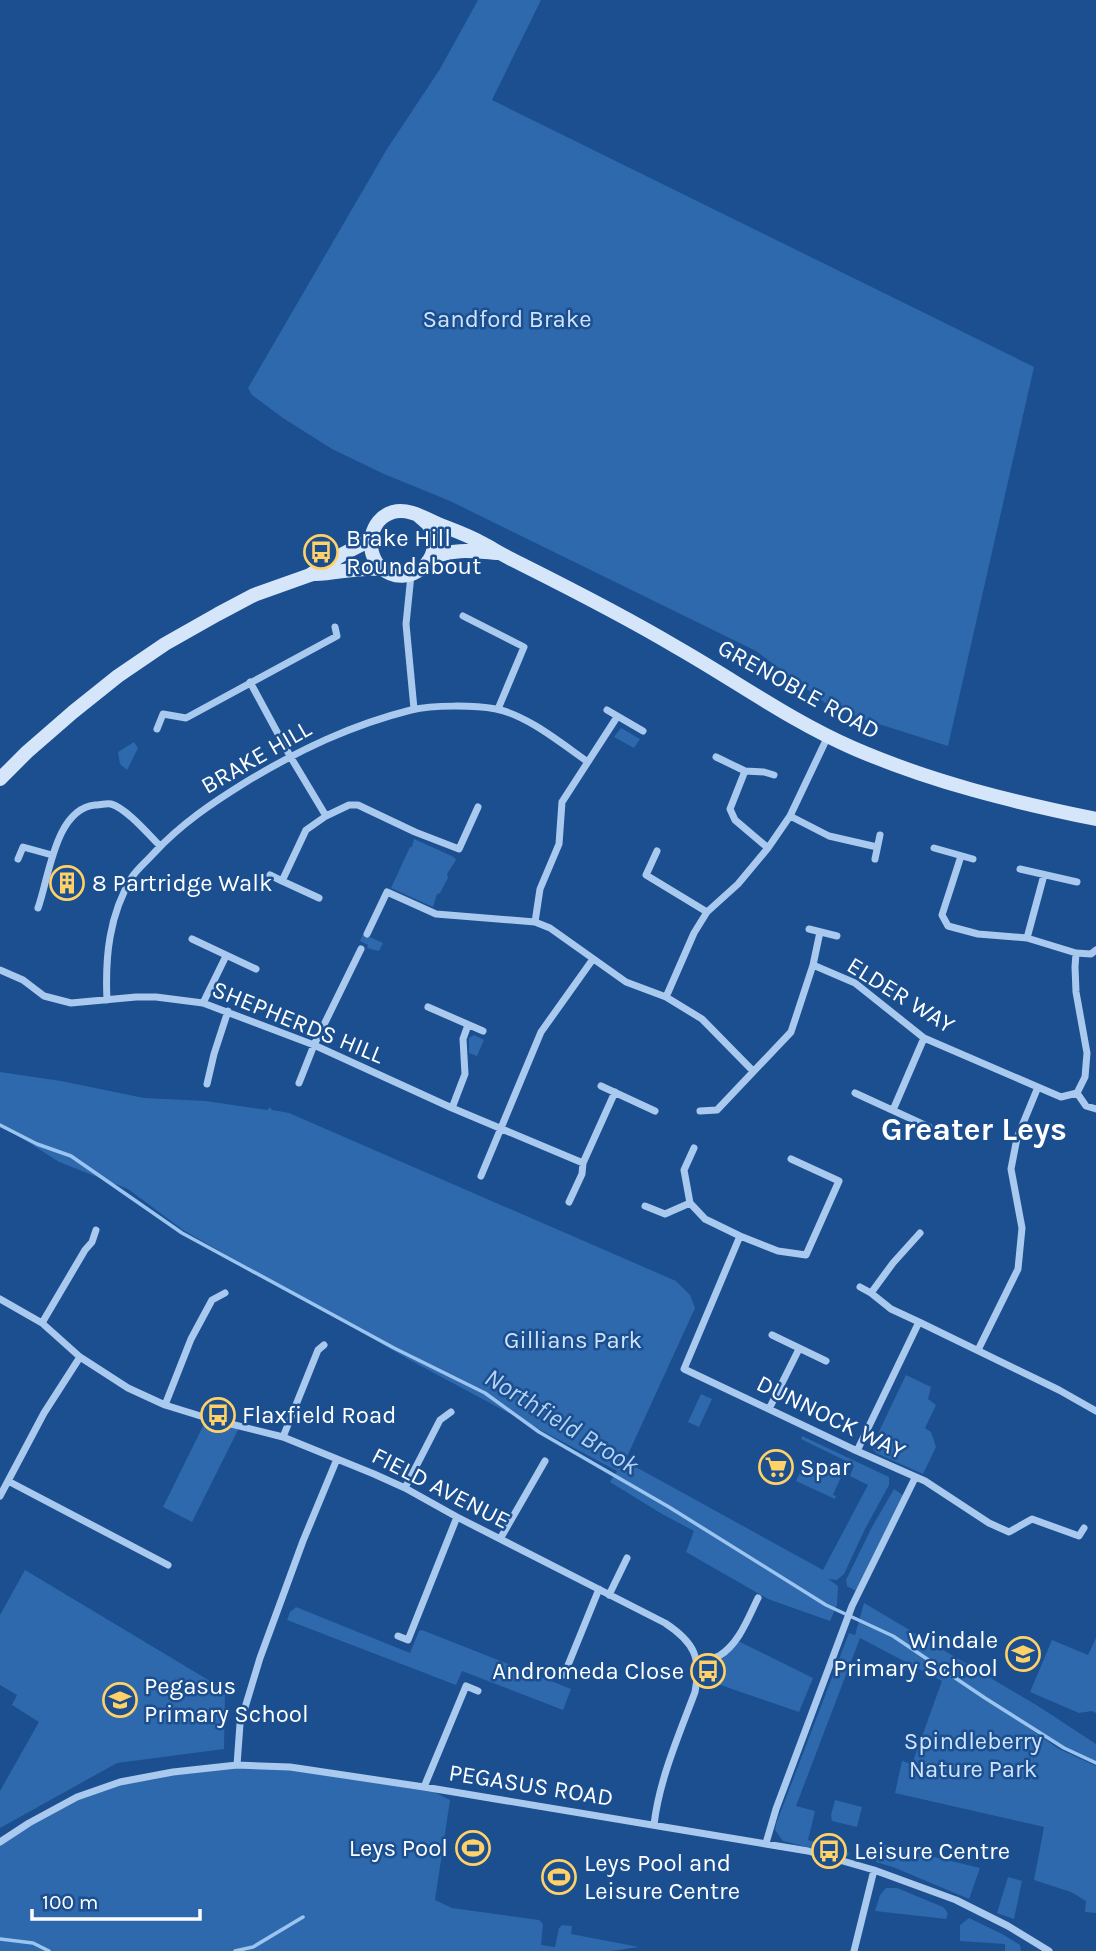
<svg xmlns="http://www.w3.org/2000/svg" width="1096" height="1951" font-family="Karla,sans-serif">
	<rect width="100%" height="100%" fill="#1b4f8f"/>
	<path fill="#2e69ad" d="M478,0H541L492,100L1034,367L948,746L863,719L828,705L756,651L450,501L384,474L332,449L283,418L252,395L248,388L387,149L440,69Z
		M621,728L640,739L634,748L614,737Z
		M134,742L138,748L127,770L120,764L118,752Z
		M414,839L454,857L456,860L447,874L448,878L440,893L437,894L433,907L391,888L410,847H412Z
		M363,934L383,943L379,951L367,948L368,945L360,941Z
		M474,1035L484,1040L477,1056L469,1053V1038Z
		M0,1072L61,1081L144,1098L206,1101L267,1110L270,1107L272,1110L289,1113L676,1281L690,1295L695,1308L625,1461L823,1570L868,1485L850,1476L854,1465L801,1439L802,1436L889,1477V1485L865,1529L844,1574L837,1580L828,1579L838,1586L837,1605L830,1621L768,1599L686,1552L694,1531L662,1514L610,1482L617,1471L408,1359L183,1230L128,1189L59,1162L0,1124Z
		M906,1375L931,1387L928,1399L936,1405L925,1428L931,1432L936,1447L923,1474L876,1453L873,1449V1444Z
		M701,1394L712,1399L699,1427L688,1422Z
		M207,1418L240,1426L192,1522L163,1507Z
		M807,1457L821,1464L820,1467L841,1477L833,1495L836,1496L835,1499L796,1481Z
		M894,1489L904,1496L887,1527L856,1591L847,1586L846,1580L872,1527Z
		M25,1570L225,1690L224,1749L117,1763L0,1828V1791L39,1722L12,1705L17,1695L0,1685V1615Z
		M864,1603L1038,1706L1096,1744V1763L1064,1748L1010,1715L1059,1749L1096,1766V1913L1085,1912L1086,1901L1071,1892L1034,1880L1044,1827L895,1793L902,1761L912,1764L942,1681L860,1638L796,1806L815,1811L808,1840L849,1853L847,1857L783,1841L775,1830L776,1824L849,1633L855,1635Z
		M296,1607L410,1653L419,1631L422,1630L571,1689L563,1710L462,1671L456,1685L287,1620L290,1612Z
		M1096,1638V1713L1092,1711L1079,1713L1030,1692L1052,1640L1088,1655Z
		M738,1641L813,1678L799,1712L709,1681L712,1670Z
		M237,1765L290,1767L424,1787L450,1800L435,1900L452,1908L539,1920L543,1924L541,1945L555,1947L559,1928L562,1925L572,1926L571,1934L639,1947L611,1951H0V1842L77,1797L120,1782Z
		M835,1800L862,1807L857,1827L832,1821L831,1815Z
		M881,1844L980,1868L969,1899L893,1867L876,1862Z
		M1008,1877L1022,1881L1014,1919L997,1913Z
		M886,1888H897L943,1907C947,1911 949,1913 946,1919L875,1911L880,1895Z
		M969,1918L1002,1934L1020,1945L1021,1951H1005V1944L960,1941V1925Z"/>
	<g fill="none" stroke-linecap="round" stroke-linejoin="round">
		<path stroke="#9cc4f0" stroke-width="3.5" d="M0,1125L37,1144L71,1156L182,1233L394,1348L485,1393L539,1432L669,1507L826,1605L893,1636L985,1698L1064,1748L1096,1763
			M0,1939L33,1943L49,1951
			M235,1951L253,1947L303,1917"/>
		<path stroke="#a9c9ee" stroke-width="7" d="M411,575L406,624L414,709
			M463,616L524,647L498,709
			M250,682L290,756L326,816L349,805H358L415,832L459,849L478,807
			M607,710L643,731
			M157,729L163,714L186,718L337,636L335,627
			M716,757L745,771L764,772L774,775
			M745,771L730,809L735,820L768,848
			M790,816L829,836L877,847
			M934,848L973,859
			M657,851L646,875L707,912
			M961,856L942,915L948,926L978,934L1027,938L1076,953
			M18,859L23,847L52,855
			M875,859L880,835
			M1020,869L1077,882
			M270,875L282,881
			M319,898L282,881L306,830L326,816
			M38,908C49,878 55,809 95,805C99,805 107,803 111,804C126,808 149,835 160,846
			M535,922L540,889L559,844L562,802L617,717
			M809,929L837,936
			M367,934L387,892L436,914L535,922L550,928L626,982L666,997L702,1019L753,1071
			M1027,938L1044,875
			M192,939L256,969
			M813,965L855,983L924,1038L1061,1097L1077,1093L1085,1077L1087,1053L1076,992L1075,967L1076,953L1091,954L1096,950
			M0,970L23,980L44,996L71,1003L136,997H156L203,1003L314,1045L452,1108L583,1163
			M666,997L694,933L707,912L738,884L768,848L790,816L828,736
			M107,1000C105,957 109,915 132,877C138,868 147,861 154,853C181,824 212,803 246,782C299,750 351,725 411,710C433,705 473,705 496,709C527,715 562,744 588,762
			M203,1003L226,956
			M428,1007L483,1031
			M299,1083L314,1045L361,949
			M207,1084L214,1054L228,1011
			M601,1086L655,1111
			M855,1093L929,1127
			M1077,1093L1086,1106L1096,1109
			M452,1108L465,1074L463,1039L468,1025
			M893,1110L924,1038
			M700,1111L717,1110L791,1032L813,965L820,932
			M694,1148L684,1170L690,1203L705,1219L740,1236L778,1251L806,1255L839,1181L791,1159
			M481,1176L541,1032L593,959
			M569,1202L582,1174L583,1163L615,1092
			M645,1206L665,1214L690,1203
			M740,1236L684,1369L857,1451L925,1481L989,1523L1009,1532L1032,1519L1079,1536L1084,1528
			M860,1287L871,1293L891,1309L919,1322
			M871,1293L893,1263L920,1233
			M0,1299L42,1323L80,1357L128,1388L165,1405L207,1418L283,1437L374,1474L405,1488L457,1517L665,1623C694,1642 702,1658 695,1692C679,1735 659,1780 654,1825
			M42,1323L85,1250L92,1242L96,1230
			M772,1335L826,1361
			M978,1350L1018,1269L1022,1228L1011,1169L1017,1138L1038,1087
			M165,1405L191,1339L212,1300L225,1293
			M769,1409L799,1349
			M283,1437L318,1350L324,1345
			M857,1451L919,1322L1059,1390L1096,1411
			M8,1481L168,1565
			M405,1488L440,1420L451,1412
			M0,1496L44,1413L80,1357
			M500,1539L545,1461
			M609,1595L627,1558
			M398,1636L408,1640L457,1517
			M697,1664C704,1661 713,1659 719,1656C739,1644 748,1618 758,1598
			M564,1675L599,1589
			M237,1765L240,1724L260,1658L303,1541L337,1459
			M424,1787L466,1686L478,1691
			M0,1842L29,1823L77,1797L120,1782L173,1772L237,1765L290,1767L424,1787L808,1851L874,1870L956,1900L1008,1926L1049,1951
			M766,1843L776,1809L852,1606L915,1478
			M854,1951L874,1870"/>
		<path stroke="#d6e6fa" stroke-width="14" d="M419,516C422,519 428,523 430,527C447,559 408,591 381,568C364,552 369,519 393,512C409,508 424,518 438,524C453,530 468,535 482,543C495,550 506,557 519,563C573,590 626,617 678,648C736,681 791,721 853,748C931,782 1013,802 1096,819
			M431,558C455,548 472,551 497,553
			M315,574C339,573 357,567 382,569
			M0,779L27,752L73,712L118,676L165,644L218,614L254,595L310,575L343,554L370,540"/>
	</g>
	<defs>
		<g id="bus-ring" transform="scale(1.75)"><circle r="9.5" fill="#1b4f8f" stroke="#ffd166" stroke-width="1.5"/><path d="M-5-6H5V4H4V6H2V4H-2V6H-4V4H-5ZM-3.5-4V0h7V-4ZM-3.5 1.2v1.5H-2V1.2ZM2 1.2v1.5H3.5V1.2Z" fill="#ffd166"/></g>
		<g id="building-ring" transform="scale(1.75)"><circle r="9.5" fill="#1b4f8f" stroke="#ffd166" stroke-width="1.5"/><path d="M-4-6H4V6H1V3H-1V6H-4ZM-2.5-4.3h1.7v1.8h-1.7ZM.8-4.3h1.7v1.8H.8ZM-2.5-1h1.7V.8h-1.7ZM.8-1h1.7V.8H.8Z" fill="#ffd166"/></g>
		<g id="supermarket-ring" transform="scale(1.75)"><circle r="9.5" fill="#1b4f8f" stroke="#ffd166" stroke-width="1.5"/><path d="M-6-5.5h2.5l.6 2H6L4.5 2H-2.5L-4.4-4H-6ZM-1.5 3.2a1.3 1.3 0 1 0 .1 0ZM3 3.2a1.3 1.3 0 1 0 .1 0Z" fill="#ffd166"/></g>
		<g id="school-ring" transform="scale(1.75)"><circle r="9.5" fill="#1b4f8f" stroke="#ffd166" stroke-width="1.5"/><path d="M0-5L7-2L0 1L-7-2ZM-4 1L0 2.5L4 1V4Q0 6-4 4Z" fill="#ffd166"/></g>
		<g id="stadium-ring" transform="scale(1.75)"><circle r="9.5" fill="#1b4f8f" stroke="#ffd166" stroke-width="1.5"/><path d="M0-5a6.5 5 0 1 0 0 10a6.5 5 0 1 0 0-10ZM-3.5-1.8h7v3.6h-7Z" fill="#ffd166"/></g>
	</defs>
	<g fill-rule="evenodd">
		<use href="#bus-ring" x="321" y="552"/>
		<use href="#building-ring" x="67" y="883"/>
		<use href="#bus-ring" x="218" y="1415"/>
		<use href="#supermarket-ring" x="776" y="1467"/>
		<use href="#school-ring" x="1023" y="1654"/>
		<use href="#bus-ring" x="708" y="1671"/>
		<use href="#school-ring" x="120" y="1700"/>
		<use href="#stadium-ring" x="473" y="1848"/>
		<use href="#bus-ring" x="829" y="1851"/>
		<use href="#stadium-ring" x="559" y="1877"/>
	</g>
	<g text-anchor="middle" stroke-width="5" stroke-linejoin="round" paint-order="stroke">
		<g font-size="24" fill="#cfe3fa" stroke="#1b4f8f">
			<text x="507" y="327">Sandford Brake</text>
			<text x="573" y="1348">Gillians Park</text>
			<text x="973" y="1749">Spindleberry<tspan x="973" dy="28">Nature Park</tspan></text>
		</g>
		<g font-size="24" fill="#fff" stroke="#1b4f8f" text-anchor="start">
			<text x="346" y="546">Brake Hill<tspan x="346" dy="28">Roundabout</tspan></text>
			<text x="92" y="891">8 Partridge Walk</text>
			<text x="242" y="1423">Flaxfield Road</text>
			<text x="800" y="1475">Spar</text>
			<text x="998" y="1648" text-anchor="end">Windale<tspan x="998" dy="28">Primary School</tspan></text>
			<text x="684" y="1679" text-anchor="end">Andromeda Close</text>
			<text x="144" y="1694">Pegasus<tspan x="144" dy="28">Primary School</tspan></text>
			<text x="448" y="1856" text-anchor="end">Leys Pool</text>
			<text x="854" y="1859">Leisure Centre</text>
			<text x="584" y="1871">Leys Pool and<tspan x="584" dy="28">Leisure Centre</tspan></text>
		</g>
		<g font-size="24" fill="#fff" stroke="#1b4f8f">
			<text transform="translate(799 689) rotate(29)" y="8">GRENOBLE ROAD</text>
			<text transform="translate(256 757) rotate(-30)" y="8">BRAKE HILL</text>
			<text transform="translate(901 995) rotate(32)" y="8">ELDER WAY</text>
			<text transform="translate(298 1022) rotate(22)" y="8">SHEPHERDS HILL</text>
			<text transform="translate(831 1417) rotate(26)" y="8">DUNNOCK WAY</text>
			<text transform="translate(441 1488) rotate(27)" y="8">FIELD AVENUE</text>
			<text transform="translate(531 1785) rotate(9)" y="8">PEGASUS ROAD</text>
		</g>
		<g font-size="26" font-style="italic" fill="#b5d3f5" stroke="#1b4f8f">
			<text transform="translate(562 1421) rotate(32)" y="9">Northfield Brook</text>
		</g>
		<g font-size="32" font-weight="bold" fill="#fff" stroke="#1b4f8f">
			<text x="974" y="1140">Greater Leys</text>
		</g>
	</g>
	<path d="M32 1909v10h168v-10" fill="none" stroke="#ffffff" stroke-width="3.5"/>
	<text x="42" y="1909" font-size="21" fill="#ffffff" stroke="#1b4f8f" stroke-width="5" paint-order="stroke">100 m</text>
</svg>
